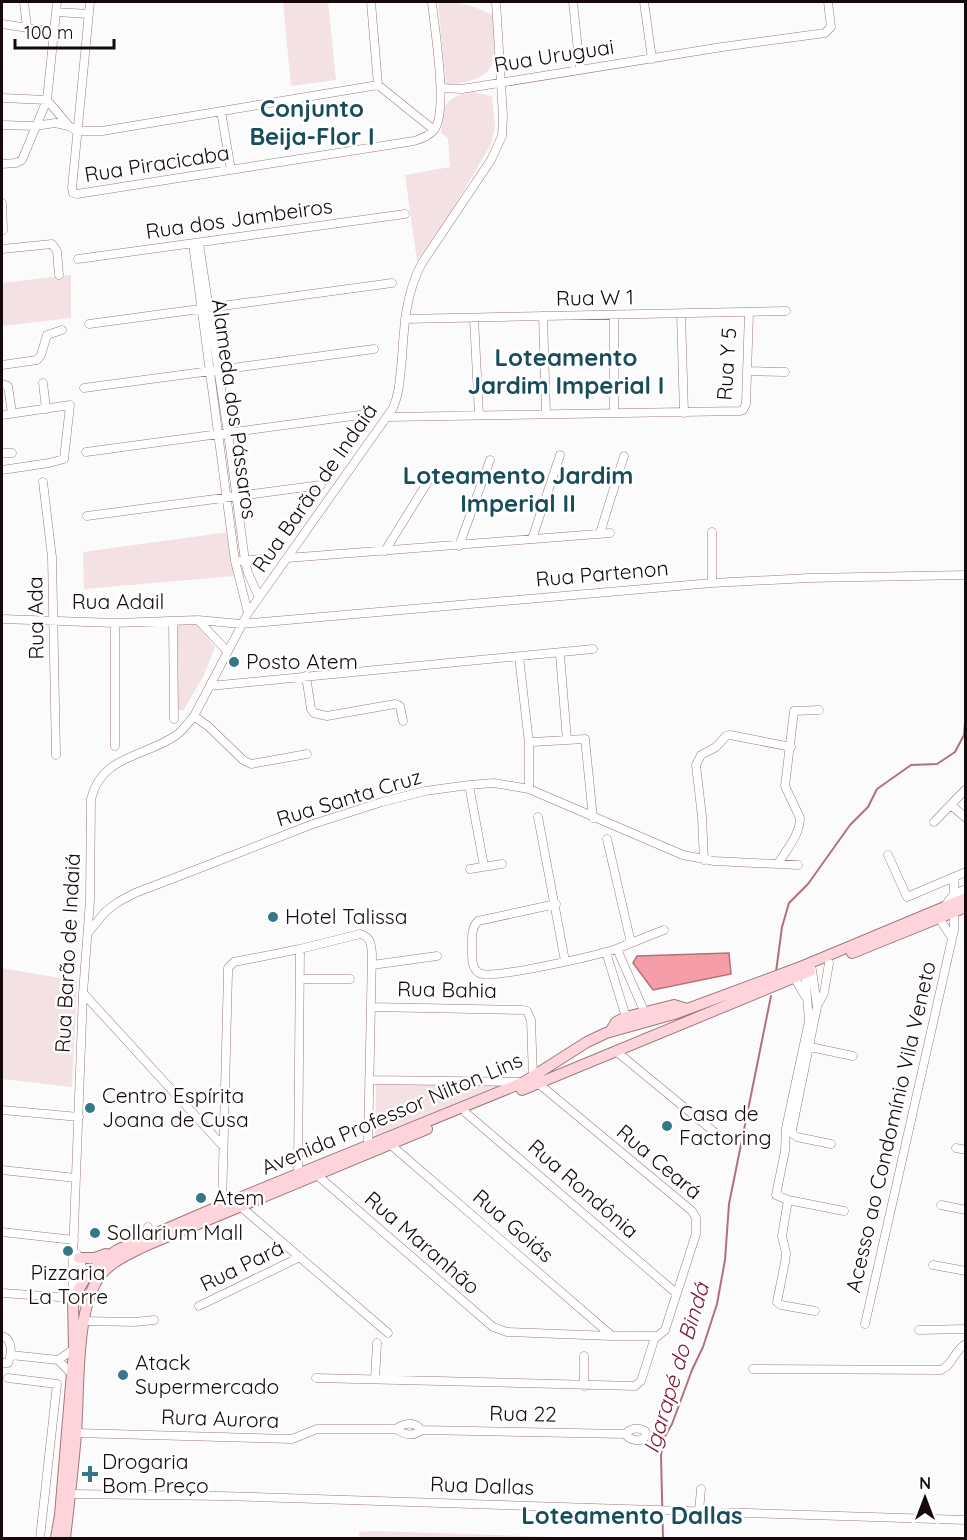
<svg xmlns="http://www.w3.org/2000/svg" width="967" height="1540" font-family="Quicksand,sans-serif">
	<rect width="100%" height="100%" fill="#fbfbfb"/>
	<path fill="#f3e1e3" d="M283,2H328L336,80L291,86Z
		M438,2C466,2 474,6 498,18L492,64C485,81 462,82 446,86Z
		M472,92L492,96L495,127L491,144L450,214L417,261L405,175L450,167L448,138L441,133C444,105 443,98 472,92Z
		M71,275V318L2,326V283Z
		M229,532L234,576L84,589L83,552Z
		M195,623L215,647L203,677L183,711L178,709V624Z
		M2,968L77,981L72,1087L2,1079Z
		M376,1083H520L375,1141Z
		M374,1531L584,1538H360L359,1532Z"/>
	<path fill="#f59ea9" stroke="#b2717a" stroke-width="1.5" d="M729,953L731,974L653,990L633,963L637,956Z"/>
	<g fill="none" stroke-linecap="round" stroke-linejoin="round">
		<path stroke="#b2717a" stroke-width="2" d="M776,972L782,927L789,903L808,884L850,825L868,807L877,789L911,765L937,764L955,752L964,735L966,710
			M663,1538L661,1455L664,1438L672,1424L692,1370L703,1347L717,1304L725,1260L729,1204L771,996"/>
		<g stroke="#9e797d" stroke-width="9">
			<path id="street" d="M24,2L27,28
				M90,2L72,188L73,193L77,194L414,141C421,139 429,136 434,130C449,111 434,27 432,2
				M371,2L378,85
				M573,2L580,70
				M644,2L652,59
				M56,12L57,2
				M2,24L55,32
				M441,88L462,89L722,47L825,33L831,27L828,2
				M2,98L47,100L69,126
				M221,111L231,170
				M2,125L35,126L55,123L69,126L77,131H102L378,85L434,130
				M2,164L16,163L22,160L47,100L56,12L89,14
				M2,203L3,230
				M193,244L235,561L248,613
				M199,244L228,433L245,561L248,573L259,597
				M2,249L52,244L57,251L59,275
				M78,259L405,214
				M681,314L684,413
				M543,316L546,414
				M474,318L479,415
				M405,319L786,311
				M89,324L392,283
				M2,365L37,360L41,355L47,335L62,330
				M747,371L785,372
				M43,383L46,409
				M2,384L8,386L12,413
				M84,388L374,349
				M614,413V315
				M2,415L70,405L64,459L49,463L2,470
				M388,417L740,411L743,410L746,404L749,312
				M86,452L360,415
				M2,453H12
				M43,482L52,557L56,755
				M87,516L321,485
				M712,532V583
				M600,533L624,456
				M532,539L560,455
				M459,546L490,460
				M385,551L427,483
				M287,558L610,533
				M240,561L271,558
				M2,619L115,623L198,620L241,624L712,583L809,578L966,575
				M198,620L227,651
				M173,621L174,719
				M115,623V746
				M560,655L567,740L585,739L593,818
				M519,657L529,743V789
				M306,676L311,709L314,713L327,716L395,704L400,706L403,721
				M210,686L593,649
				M194,716L209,727L243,760L251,764L307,754
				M532,742L567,740
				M469,785L484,866
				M951,805L966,818
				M538,817L565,961
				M934,822L966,789
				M607,839L631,943
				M888,855L907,897L966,872
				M704,860L702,817L696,765L701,755L716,747L726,736L730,735L791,747
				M778,864C786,850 800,835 800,818L785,786L794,711L819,710
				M470,869L502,864
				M954,894L966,889
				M556,904L478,921C471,928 472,938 472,947C472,956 471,968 479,973C492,980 598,955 616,949C632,943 648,936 664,930
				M945,906L954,894V877
				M939,918L952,938
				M88,933L105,912L118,902L135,893L195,870L313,824L382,802L425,791L469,785L494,783L529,789L683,855L714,861L798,865
				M617,949L645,1013
				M606,952L626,1017
				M372,965L437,956
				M812,970L817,1007L792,1130L793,1134L797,1137L831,1144
				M805,973L809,1021L786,1128L785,1151L776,1195L788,1200L782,1236L786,1253L785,1262L777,1302L781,1305L815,1311
				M794,977L805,996
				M300,979H350
				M83,993L222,1145
				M817,1006L824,993L829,963
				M371,1007L523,1010L527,1011L531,1020L533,1078
				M810,1047L853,1056
				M617,1052L724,1140
				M369,1080L521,1082
				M2,1110L79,1117
				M466,1113L676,1293
				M391,1145L612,1336H658L665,1330L696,1234V1218L692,1211L539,1084
				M956,1148L966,1150
				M2,1170L76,1178
				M298,1174L300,949
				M317,1175L493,1327L507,1332L612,1336
				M788,1200L844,1211
				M222,1205L228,973V968L234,962L300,949L360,934C371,937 371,944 372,954L368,1145
				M941,1205L966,1210
				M240,1206L388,1333
				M131,1231L136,1242
				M2,1232L74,1240
				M148,1237V1227
				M77,1254L86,1277
				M933,1265L966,1271
				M2,1293L88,1299
				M73,1297V1254L83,993L90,900L91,799C102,754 145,758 178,734C184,729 189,722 194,716L248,613L393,408C400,392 400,375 402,358C404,324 406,293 422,263L491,160L502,136L503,116L496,2
				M199,1306L300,1257
				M83,1321L135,1322L154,1320
				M865,1324L954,930V911
				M919,1330L966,1329
				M2,1336C13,1339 12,1354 8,1363H2
				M11,1355L58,1360L72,1374
				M58,1360L74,1349
				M753,1369L941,1370C953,1365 954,1350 966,1344
				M8,1378L57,1384L40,1538
				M316,1378L635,1386L641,1381L655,1337
				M375,1379L377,1343
				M584,1386V1356
				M396,1429C404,1435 414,1437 421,1430L625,1434C631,1428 638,1427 645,1431L647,1435C641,1443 631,1441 625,1434
				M396,1429C403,1423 415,1421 421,1430
				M76,1433L292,1439L317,1429H396
				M70,1494L222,1496L966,1520
				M699,1511L701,1489"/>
		</g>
		<g stroke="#9e797d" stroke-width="12">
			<path id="secondary" d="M852,953L966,907
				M610,1032L616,1022L626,1017L674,1005L687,1009
				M522,1090L810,971
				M79,1258H95L106,1254
				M56,1538L60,1515L74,1349L73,1299L86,1277L100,1263L117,1250L222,1205L524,1082L587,1042L606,1033L674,1014L798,968L966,898
				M65,1538C69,1504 73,1469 76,1434C79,1393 76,1319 95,1284C105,1264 125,1256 145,1246L427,1129"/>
		</g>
		<use href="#street" stroke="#fff" stroke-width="8"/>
		<use href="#secondary" stroke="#fed4dc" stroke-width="10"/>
	</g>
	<g fill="#367689" stroke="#fff" stroke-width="2">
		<circle cx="234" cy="662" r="6"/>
		<circle cx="273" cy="917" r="6"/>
		<circle cx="90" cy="1108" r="6"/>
		<circle cx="667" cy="1126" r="6"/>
		<circle cx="201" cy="1198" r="6"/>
		<circle cx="95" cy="1233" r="6"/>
		<circle cx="68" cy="1251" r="6"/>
		<circle cx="123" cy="1375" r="6"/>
		<path d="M87 1465h6v6h6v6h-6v6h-6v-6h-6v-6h6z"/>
	</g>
	<g text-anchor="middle" stroke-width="5" stroke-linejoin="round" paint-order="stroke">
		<g font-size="21" fill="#16090b" stroke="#fff">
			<text transform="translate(554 56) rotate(-9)" y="7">Rua Uruguai</text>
			<text transform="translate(157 164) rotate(-9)" y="7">Rua Piracicaba</text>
			<text transform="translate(239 219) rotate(-8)" y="7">Rua dos Jambeiros</text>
			<text transform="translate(595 298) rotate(-1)" y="7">Rua W 1</text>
			<text transform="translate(727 364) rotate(-86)" y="7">Rua Y 5</text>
			<text transform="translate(234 409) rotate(82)" y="7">Alameda dos Pássaros</text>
			<text transform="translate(315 488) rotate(-55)" y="7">Rua Barão de Indaiá</text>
			<text transform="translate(602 574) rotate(-5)" y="7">Rua Partenon</text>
			<text x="118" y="609">Rua Adail</text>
			<text transform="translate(36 618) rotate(-91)" y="7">Rua Ada</text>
			<text transform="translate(349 798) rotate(-17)" y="7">Rua Santa Cruz</text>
			<text transform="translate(68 953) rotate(-87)" y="7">Rua Barão de Indaiá</text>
			<text transform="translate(447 990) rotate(1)" y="7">Rua Bahia</text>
			<text transform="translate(392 1114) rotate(-23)" y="7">Avenida Professor Nilton Lins</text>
			<text transform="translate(891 1127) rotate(-77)" y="7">Acesso ao Condomínio Vila Veneto</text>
			<text transform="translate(659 1162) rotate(40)" y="7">Rua Ceará</text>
			<text transform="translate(583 1189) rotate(41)" y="7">Rua Rondônia</text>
			<text transform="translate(513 1226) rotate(41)" y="7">Rua Goiás</text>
			<text transform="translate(422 1243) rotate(41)" y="7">Rua Maranhão</text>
			<text transform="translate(242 1266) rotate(-26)" y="7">Rua Pará</text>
			<text transform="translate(523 1414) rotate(1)" y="7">Rua 22</text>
			<text transform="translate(220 1419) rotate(2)" y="7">Rura Aurora</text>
			<text transform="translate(482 1486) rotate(2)" y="7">Rua Dallas</text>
		</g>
		<g font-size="21" fill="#16090b" stroke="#fff" text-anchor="start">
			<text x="246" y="669">Posto Atem</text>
			<text x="285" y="924">Hotel Talissa</text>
			<text x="102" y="1103">Centro Espírita<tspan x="102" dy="24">Joana de Cusa</tspan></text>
			<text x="679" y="1121">Casa de<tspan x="679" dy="24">Factoring</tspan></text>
			<text x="213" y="1205">Atem</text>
			<text x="107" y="1240">Sollarium Mall</text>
			<text x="68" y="1280" text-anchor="middle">Pizzaria<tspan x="68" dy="24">La Torre</tspan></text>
			<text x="135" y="1370">Atack<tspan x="135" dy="24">Supermercado</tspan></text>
			<text x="102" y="1469">Drogaria<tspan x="102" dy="24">Bom Preço</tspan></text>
		</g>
		<g font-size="22" font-style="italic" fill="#801c36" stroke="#fff">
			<text transform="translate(676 1368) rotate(-73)" y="8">Igarapé do Bindá</text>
		</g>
		<g font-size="24" font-weight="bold" fill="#184d5c" stroke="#fff">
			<text x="312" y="117">Conjunto<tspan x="312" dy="28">Beija-Flor I</tspan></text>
			<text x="566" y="366">Loteamento<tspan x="566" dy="28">Jardim Imperial I</tspan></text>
			<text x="518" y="484">Loteamento Jardim<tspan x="518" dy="28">Imperial II</tspan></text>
			<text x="632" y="1524">Loteamento Dallas</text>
		</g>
	</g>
	<rect width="967" height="1540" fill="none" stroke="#16090b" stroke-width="6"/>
	<g transform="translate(925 1498)" stroke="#ffffff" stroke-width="4.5" paint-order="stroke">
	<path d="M0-4.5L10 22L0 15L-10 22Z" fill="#16090b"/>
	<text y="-9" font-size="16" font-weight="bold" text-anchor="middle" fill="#16090b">N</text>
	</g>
	<path d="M15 39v9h99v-9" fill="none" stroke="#16090b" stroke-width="3"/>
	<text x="24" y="39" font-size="18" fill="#16090b" stroke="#ffffff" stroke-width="4.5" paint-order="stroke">100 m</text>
</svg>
